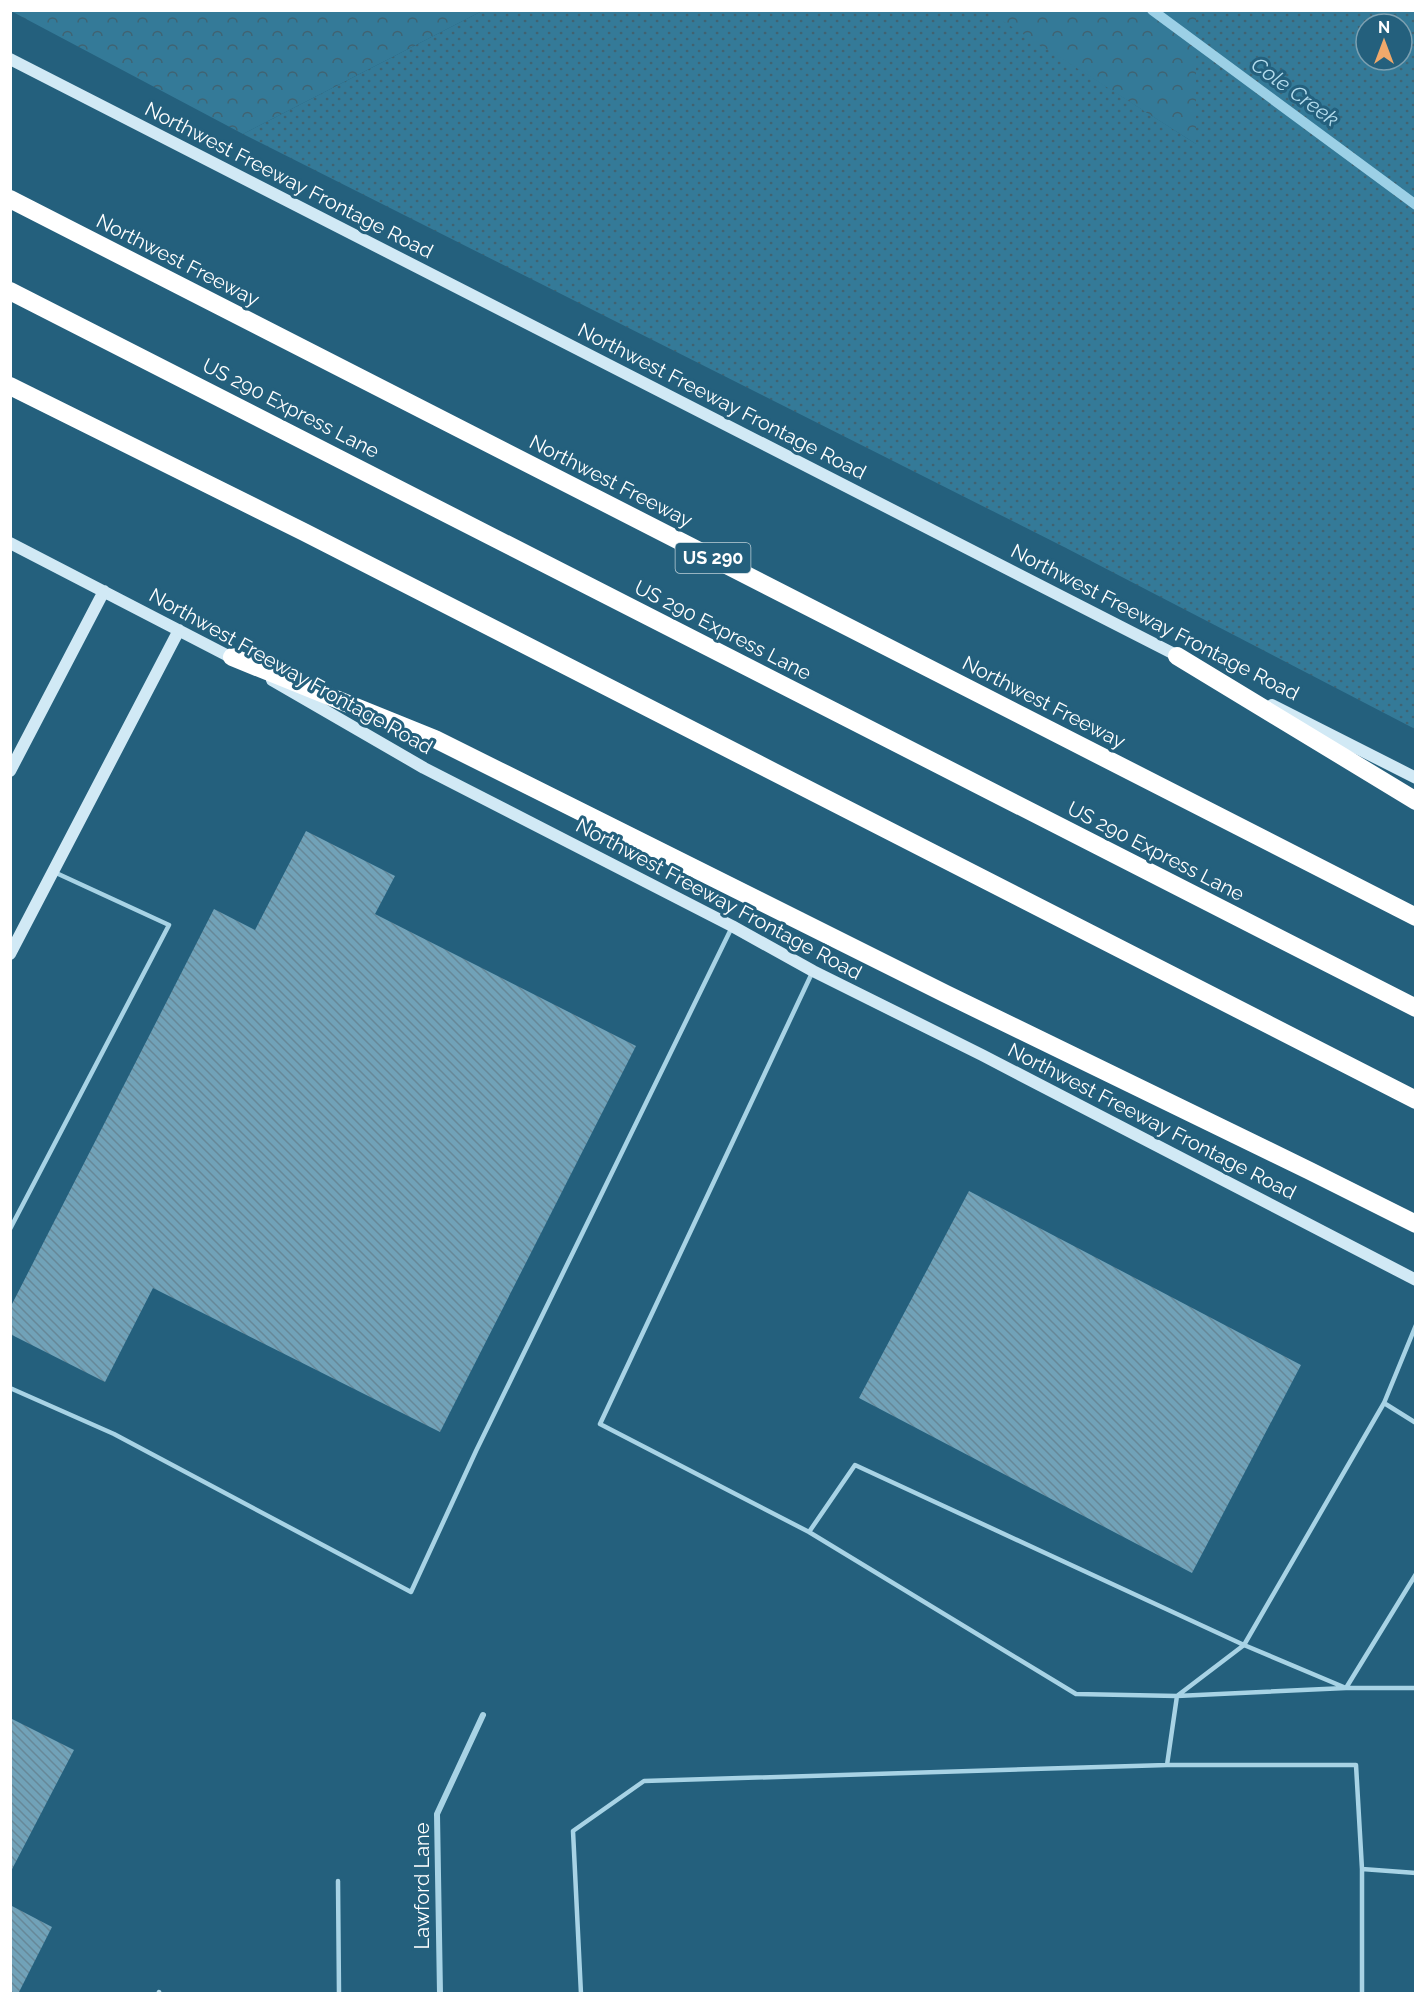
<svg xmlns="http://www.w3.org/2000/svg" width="1426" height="2004" font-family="Raleway,sans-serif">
	<defs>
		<pattern id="grass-dots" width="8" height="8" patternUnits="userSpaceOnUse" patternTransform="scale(1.5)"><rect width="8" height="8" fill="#347a98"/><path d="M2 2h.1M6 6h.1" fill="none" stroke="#406372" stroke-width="1.8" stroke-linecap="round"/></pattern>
		<pattern id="forest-crowns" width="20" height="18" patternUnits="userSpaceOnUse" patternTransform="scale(1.5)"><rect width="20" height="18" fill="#347a98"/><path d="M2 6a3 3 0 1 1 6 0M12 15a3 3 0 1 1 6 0" fill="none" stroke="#406372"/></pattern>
		<pattern id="building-back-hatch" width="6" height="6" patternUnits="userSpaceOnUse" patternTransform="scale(1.5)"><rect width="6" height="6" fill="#71a2b8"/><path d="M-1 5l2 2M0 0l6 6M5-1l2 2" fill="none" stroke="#668898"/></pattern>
	</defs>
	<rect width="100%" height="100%" fill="#24607d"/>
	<path fill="url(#grass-dots)" fill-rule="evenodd" d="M987,10L1196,144V11H1415V729L1066,548L243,134L482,11ZM1366,24H1402V60H1366Z"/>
	<path fill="url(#forest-crowns)" d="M11,11H482L243,134Z
		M987,11H1196V144Z"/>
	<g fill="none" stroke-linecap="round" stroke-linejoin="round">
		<path stroke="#9cd0e6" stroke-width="10" d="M1152,10L1416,205"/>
	</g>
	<path fill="url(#building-back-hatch)" d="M306,831L395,876L375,914L636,1046L440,1432L153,1288L105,1382L10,1334V1308L214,909L255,930Z
		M969,1191L1301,1365L1192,1573L859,1398Z
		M10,1718L74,1750L10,1873Z
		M10,1905L52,1927L18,1994H10Z"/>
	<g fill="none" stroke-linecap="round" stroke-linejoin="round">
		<path stroke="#a8d3e5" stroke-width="4.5" d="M812,973L600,1424L809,1532L1076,1694L1177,1696L1346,1688L1416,1574
			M10,1229L169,925L54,872
			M10,1388L114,1434L411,1592L476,1451L732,927
			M1384,1403L1416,1423
			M809,1532L855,1465L1244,1645L1346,1688H1416
			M1167,1765L1177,1696L1244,1645L1384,1403L1416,1325
			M1362,1869L1416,1873
			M338,1881L339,1994
			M158,1994L159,1992
			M581,1994L573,1831L644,1781L1167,1765H1356L1362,1869V1994"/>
		<path stroke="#a8d3e5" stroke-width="6" d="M440,1994L437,1814L483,1715"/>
		<path stroke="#d1e9f5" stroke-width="12" d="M10,59L1182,658
			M10,543L238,661
			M272,680L424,768L732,926L813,971L982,1055L1416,1280
			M1272,705L1416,778
			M10,771L104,591
			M10,954L179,630"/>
		<path stroke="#fff" stroke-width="18" d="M10,199L1416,917
			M10,291L1416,1008
			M10,386L304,532L1416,1100
			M1177,656L1416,801
			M232,657L435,739L946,994L1310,1171L1416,1224"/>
	</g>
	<g text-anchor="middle" stroke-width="6" stroke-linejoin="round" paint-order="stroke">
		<rect fill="#24607d" stroke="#bdcfd8" stroke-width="1.5" x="675.5" y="543" width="75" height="30" rx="4.5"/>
		<g font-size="18" font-weight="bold" fill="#fff">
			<text x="713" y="564">US 290</text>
		</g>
		<g font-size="20" fill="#fff" stroke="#24607d">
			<text transform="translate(289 180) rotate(27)" y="7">Northwest Freeway Frontage Road</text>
			<text transform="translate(178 260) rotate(27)" y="7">Northwest Freeway</text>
			<text transform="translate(722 401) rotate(27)" y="7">Northwest Freeway Frontage Road</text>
			<text transform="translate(291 408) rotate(27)" y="7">US 290 Express Lane</text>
			<text transform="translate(611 481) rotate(27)" y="7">Northwest Freeway</text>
			<text transform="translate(1155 622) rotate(27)" y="7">Northwest Freeway Frontage Road</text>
			<text transform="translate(723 630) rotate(27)" y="7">US 290 Express Lane</text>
			<text transform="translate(291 671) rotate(29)" y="7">Northwest Freeway Frontage Road</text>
			<text transform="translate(1044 702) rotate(27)" y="7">Northwest Freeway</text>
			<text transform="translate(1156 851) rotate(27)" y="7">US 290 Express Lane</text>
			<text transform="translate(719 899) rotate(28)" y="7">Northwest Freeway Frontage Road</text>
			<text transform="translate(1152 1121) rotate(27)" y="7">Northwest Freeway Frontage Road</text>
			<text transform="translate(422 1886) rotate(-90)" y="7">Lawford Lane</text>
		</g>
		<g font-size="21" font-style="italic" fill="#b3dced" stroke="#24607d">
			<text transform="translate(1295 92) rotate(36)" y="7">Cole Creek</text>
		</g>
	</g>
	<rect width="1426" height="2004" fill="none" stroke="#ffffff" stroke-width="24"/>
	<g transform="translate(1384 42)"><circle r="28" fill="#24607d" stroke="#7ca0b1" stroke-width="1.5"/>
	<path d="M0-4.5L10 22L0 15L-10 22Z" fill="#f0a96b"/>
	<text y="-9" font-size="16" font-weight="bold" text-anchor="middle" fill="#ffffff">N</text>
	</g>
</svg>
